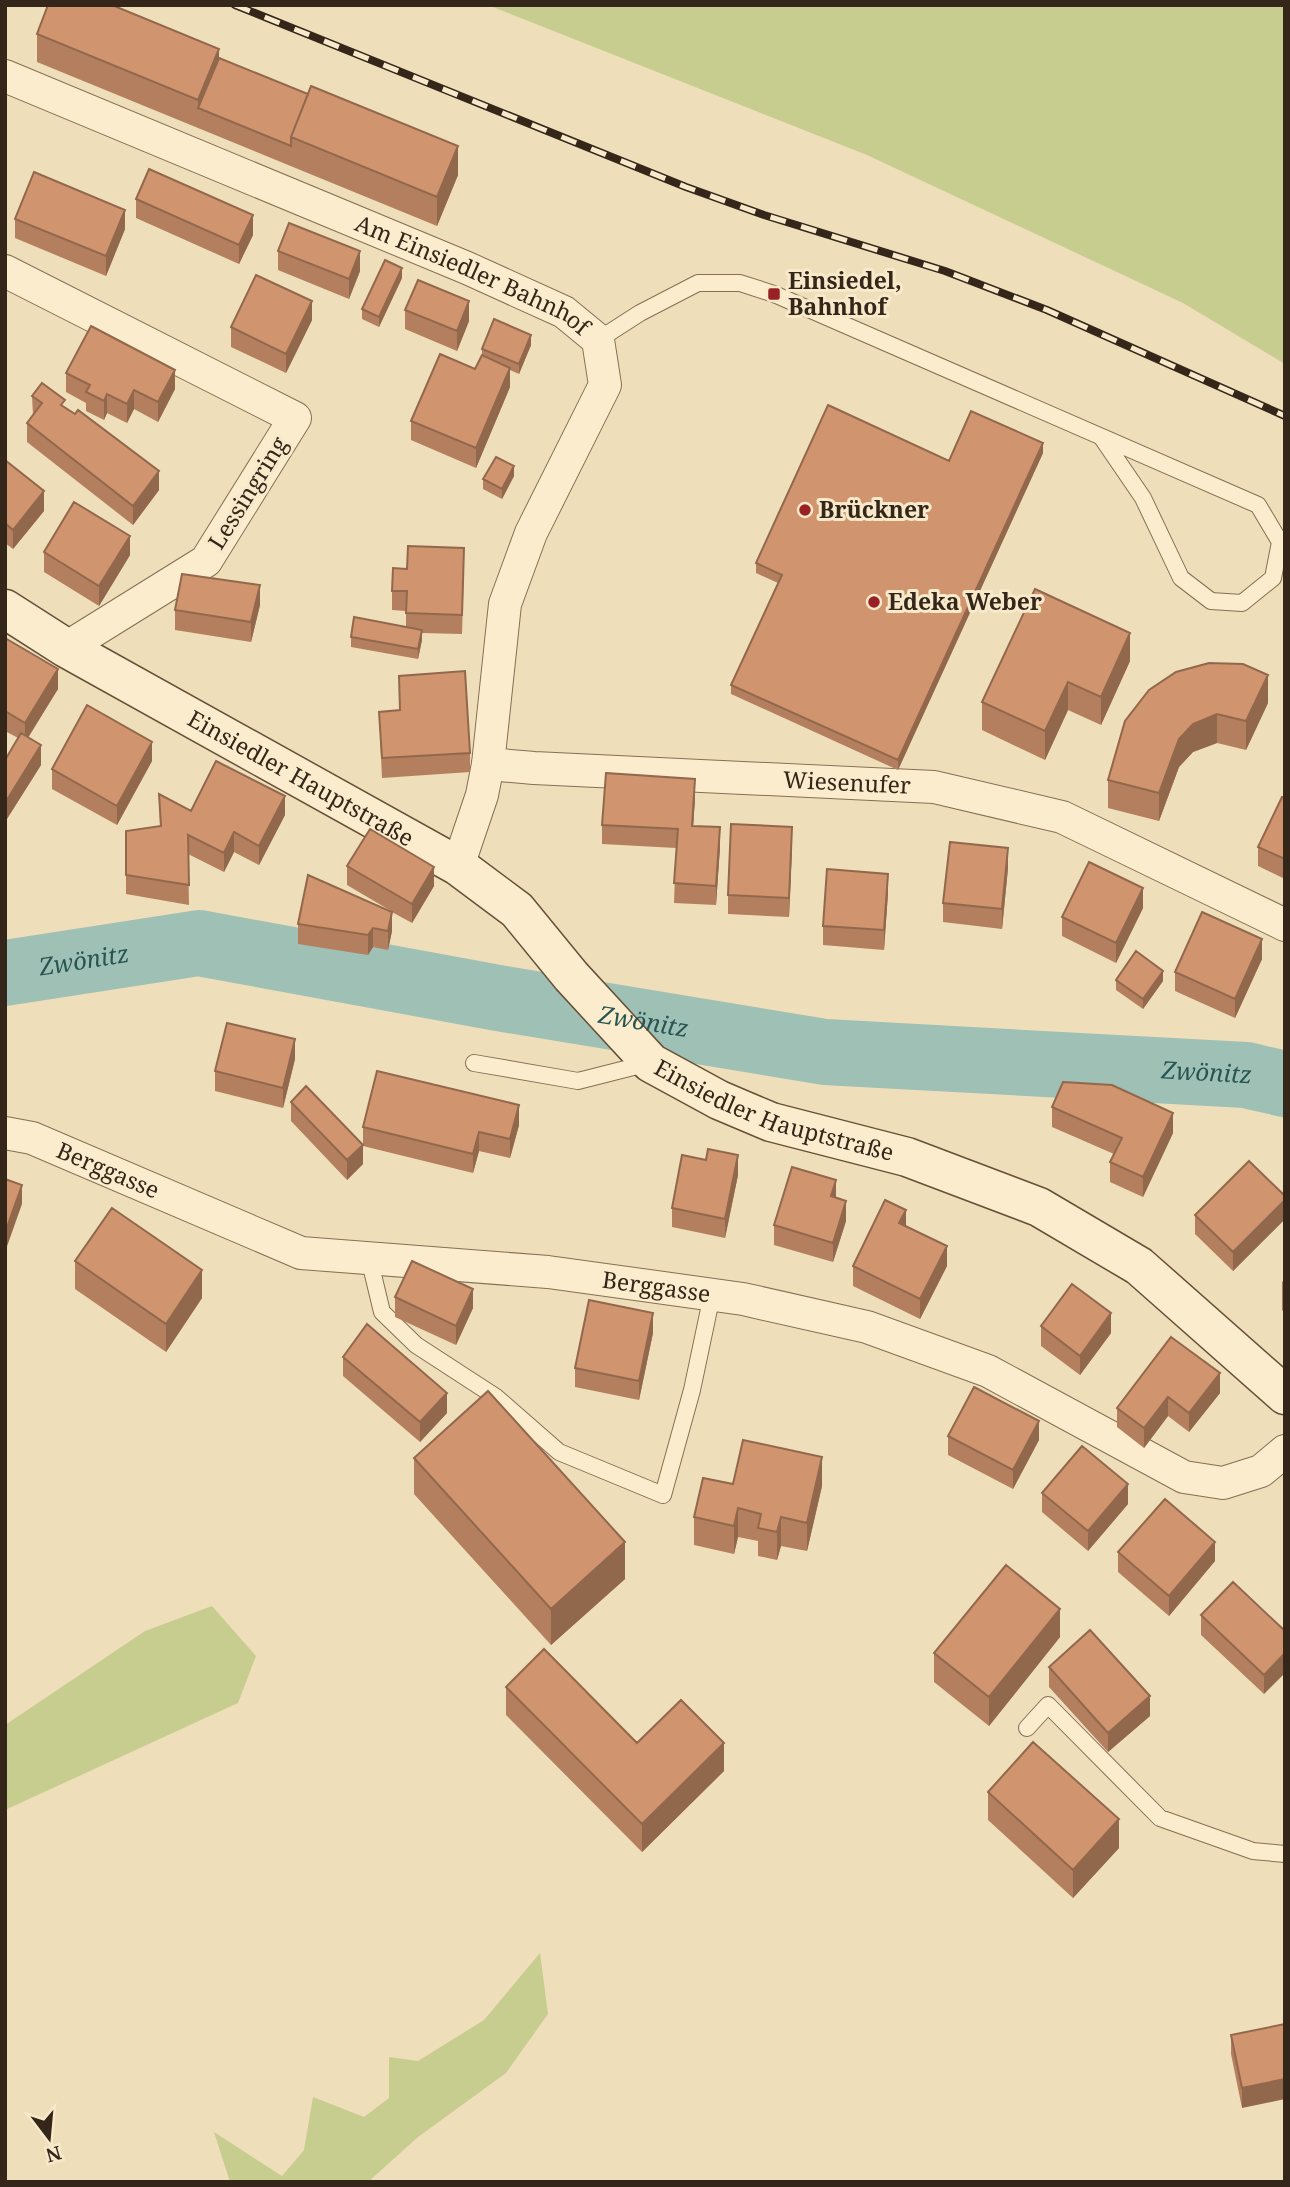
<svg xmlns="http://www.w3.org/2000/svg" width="1290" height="2187" font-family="'Noto Serif',serif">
	<rect width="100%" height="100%" fill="#efdeba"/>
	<path fill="#c7cd8e" d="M488,5H1285V364L1183,303L867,155Z
		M212,1606L256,1656L238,1703L5,1810V1725L145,1631Z
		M540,1953L548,2014L506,2073L418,2137L368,2182H230L214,2132L282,2176L304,2150L313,2097L364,2117L389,2098V2057L418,2061L484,2020Z"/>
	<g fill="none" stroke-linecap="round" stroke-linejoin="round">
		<path stroke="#9fc0b5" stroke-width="66" id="s1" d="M5,973L199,943L498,998L825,1052L1246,1075L1285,1084"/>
		<g stroke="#876e54" stroke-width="18">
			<path id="service" d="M598,340L640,313L698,283H740L774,294L1258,505L1280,542L1273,578L1242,603L1211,601L1181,578L1143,498L1102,438
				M474,1063L578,1081L649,1063
				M369,1258L382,1312L416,1345L496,1397L559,1452L663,1495L692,1390L712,1295
				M1027,1728L1048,1705L1160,1818L1253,1851L1285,1854"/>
		</g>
		<g stroke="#876e54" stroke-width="34">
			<g id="minor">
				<path id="s2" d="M5,76L467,268L564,312L598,340L605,385L531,533L505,604L488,764"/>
				<path d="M5,271L295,418L206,561L66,648"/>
				<path id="s3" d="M458,866L482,795L488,764L534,768L934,787L1062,817L1285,925"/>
				<path id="s4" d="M5,1133L32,1138L301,1253L548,1272L743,1299L867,1327L988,1371L1184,1477L1223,1483L1261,1471L1285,1451"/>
			</g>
		</g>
		<g stroke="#684f37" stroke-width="41">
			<g id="secondary">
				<path id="s5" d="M5,609L66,648L458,866L517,910L571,976L651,1063L719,1100L771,1122L907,1157L1039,1207L1139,1266L1285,1395"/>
			</g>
		</g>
		<use href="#service" stroke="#faeccd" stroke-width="16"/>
		<use href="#minor" stroke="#faeccd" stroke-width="32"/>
		<use href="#secondary" stroke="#faeccd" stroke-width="38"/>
		<g stroke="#35261a" stroke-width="8">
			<path id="rail" d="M235,5L686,187L764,215L945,271L1047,310L1285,416"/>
		</g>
		<use href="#rail" stroke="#f7e9ca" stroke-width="5" stroke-dasharray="16" stroke-linecap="butt"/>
	</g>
	<path fill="#b37f5f" d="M37,34L219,58L458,175L437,226L37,62Z
		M136,199L253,235L239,264L136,218Z
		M15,219L125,229L106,276L15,238Z
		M278,251L360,271L349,299L278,270Z
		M402,278L379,327L362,319V309Z
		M405,310L469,321L457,351L405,329Z
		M312,320L286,373L231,347V327Z
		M531,345L519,374L510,370V387L476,468L411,440V421L475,369L482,356V349Z
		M66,373L175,389L158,422L134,409L127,423L107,413L104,420L86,411V403L66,392Z
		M32,396L65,407L75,414L159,490L133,525L27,442V423L33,415Z
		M1043,453L898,770L731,694V685L778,583L756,573V563L949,461Z
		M5,460L44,511L13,549L5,543Z
		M514,476L502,499L483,489V479Z
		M44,552L130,555L99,606L44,572Z
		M464,567L462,634L422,633V640L418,659L351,647V637L406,627V611L392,610V591L407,569Z
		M260,605L251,642L175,630V610Z
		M5,638L58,689L28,738L41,765L5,822V760L18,738L5,731Z
		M1130,661L1101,725L1068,710L1045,760L982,730V702Z
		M399,676L470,753V772L382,778L379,712L399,710Z
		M1268,703L1246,750L1217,743L1193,752L1179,767L1159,821L1108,808V780L1125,721Z
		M152,761L117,825L52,789V769Z
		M159,794L191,811L285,815L259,865L234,852L224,872L188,854L189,905L126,894V831L160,826Z
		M695,798L693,826L720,847L716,905L674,903L676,848L602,844V825Z
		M1285,798V879L1258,866V847Z
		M792,846L789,917L728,914V895Z
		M347,866L434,886L412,923L392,912V931L388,950L373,947L368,955L298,944V924L391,911L347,885Z
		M1008,868L1002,929L943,922V903Z
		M888,893L884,950L823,945V926Z
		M1143,908L1116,963L1062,936V917Z
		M1262,959L1235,1018L1175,991V972Z
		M1116,980L1163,981L1143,1009L1116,990Z
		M295,1059L283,1108L215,1091V1071Z
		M291,1102L363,1164L347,1180L291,1121Z
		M1052,1107L1173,1133L1143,1197L1110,1182V1162L1114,1154L1052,1127Z
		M519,1125L510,1158L479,1151L473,1173L363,1146V1127Z
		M706,1160L738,1175L725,1238L672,1227V1208Z
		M1285,1196V1219L1233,1271L1195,1234V1215Z
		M836,1198L846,1221L833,1262L774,1245V1225Z
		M906,1226L947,1266L920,1319L853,1286V1266Z
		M75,1261L202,1298L166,1352L75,1289Z
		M1285,1279V1313L1282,1310V1282Z
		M395,1297L473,1308L456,1345L395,1317Z
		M1041,1326L1111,1333L1080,1375L1041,1346Z
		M653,1333L639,1400L575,1387V1368Z
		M1171,1337L1220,1393L1189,1432L1168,1416L1144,1448L1117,1427V1408Z
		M343,1357L447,1413L420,1442L343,1376Z
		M948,1436L1039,1440L1013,1489L948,1455Z
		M414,1458L625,1579L551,1645L414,1494Z
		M733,1484L822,1486L807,1551L781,1546L777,1560L758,1556V1541L738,1537L734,1554L694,1545V1517Z
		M1042,1493L1128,1504L1088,1551L1042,1512Z
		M1118,1552L1215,1561L1169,1616L1118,1572Z
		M1201,1615L1285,1631L1264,1694L1201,1635Z
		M1060,1637L989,1726L934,1682V1653Z
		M1049,1667L1150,1716L1108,1752L1049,1687Z
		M506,1687L637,1743L724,1771L642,1852L506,1715Z
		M988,1792L1119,1848L1073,1898L988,1820Z
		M1285,2024L1242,2108L1231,2054V2035Z"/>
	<path fill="#92684d" d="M219,49V77L198,108V100Z
		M458,146V175L437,226V197Z
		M125,210V229L106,276V256Z
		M253,215V235L239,264V245Z
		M360,251V271L349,299V279Z
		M402,268V278L379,327V317Z
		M312,301V320L286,373V354Z
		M469,301V321L457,351V331Z
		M531,335V345L519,374V364Z
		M510,368V387L476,468V448Z
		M175,370V389L158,422V402Z
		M134,390V409L127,423V404Z
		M107,394V413L104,420V401Z
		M1043,443V453L898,770V760Z
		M514,466V476L502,499V489Z
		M159,471V490L133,525V506Z
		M44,491V511L13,549V530Z
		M130,536V555L99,606V586Z
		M260,585V605L251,642V622Z
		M422,630V640L418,659V649Z
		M1130,633V661L1101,725V697Z
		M58,669V689L25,742V723Z
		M1268,675V703L1246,750V721Z
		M1068,682V710L1045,760V731Z
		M1217,714V743L1193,752L1179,767L1159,821V793L1179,739L1193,724Z
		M152,742V761L117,825V806Z
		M41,745V765L5,822V803Z
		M695,779V798L692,845V826Z
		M285,796V815L259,865V846Z
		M720,827V847L716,905V886Z
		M792,827V846L789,917V898Z
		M234,832V852L224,872V853Z
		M1008,848V868L1002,929V909Z
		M434,867V886L412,923V904Z
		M888,874V893L884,950V930Z
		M1143,888V908L1116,963V943Z
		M392,912V931L388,950V931Z
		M373,928V947L368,955V935Z
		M1262,939V959L1235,1018V999Z
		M1163,971V981L1143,1009V999Z
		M295,1039V1059L283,1108V1088Z
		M519,1105V1125L510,1158V1139Z
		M1173,1113V1133L1143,1197V1177Z
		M479,1132V1151L473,1173V1154Z
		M363,1145V1164L347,1180V1160Z
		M738,1155V1175L725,1238V1219Z
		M836,1180V1199L831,1196Z
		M22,1185V1204L5,1252V1233Z
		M1285,1200V1219L1233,1271V1252Z
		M846,1201V1221L833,1262V1243Z
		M906,1210V1229L899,1223Z
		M947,1246V1266L920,1319V1299Z
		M202,1270V1298L166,1352V1324Z
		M473,1289V1308L456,1345V1326Z
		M653,1313V1333L639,1400V1381Z
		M1111,1313V1333L1080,1375V1356Z
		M1220,1373V1393L1189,1432V1413Z
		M447,1393V1413L420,1442V1422Z
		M1168,1397V1416L1144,1448V1428Z
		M1039,1421V1440L1013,1489V1470Z
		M822,1457V1486L807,1551V1523Z
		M1128,1484V1504L1088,1551V1531Z
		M738,1508V1537L734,1554V1526Z
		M781,1517V1546L777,1560V1532Z
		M625,1542V1579L551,1645V1609Z
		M1215,1542V1561L1169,1616V1596Z
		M1060,1609V1637L989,1726V1697Z
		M1285,1653V1673L1264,1694V1675Z
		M1150,1696V1716L1108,1752V1733Z
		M724,1743V1771L642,1852V1824Z
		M1119,1819V1848L1073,1898V1870Z
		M1285,2079V2099L1242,2108V2088Z"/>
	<path fill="#d0946e" stroke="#92684d" stroke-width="2" d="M48,5H112L219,49L198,100L37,34Z
		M219,58L308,94L291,137V146L198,108Z
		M311,86L458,146L437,197L291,137Z
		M149,169L253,215L239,245L136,199Z
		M34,172L125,210L106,256L15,219Z
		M289,223L360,251L349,279L278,251Z
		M385,260L402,268L379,317L362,309Z
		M256,275L312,301L286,354L231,327Z
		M418,280L469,301L457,331L405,310Z
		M494,319L531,335L519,364L482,349Z
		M91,326L175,370L158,402L134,390L127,404L107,394L104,401L86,392L90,385L66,373Z
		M440,354L475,369L482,355L510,368L476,448L411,421Z
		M42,383L65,400L61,405L75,414L78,410L159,471L133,506L27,423L42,403L32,396Z
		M828,405L949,461L971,411L1043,443L898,760L731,685L782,575L756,563Z
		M496,457L514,466L502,489L483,479Z
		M5,460L44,491L13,530L5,523Z
		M74,502L130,536L99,586L44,552Z
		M408,546L464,548L462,615L406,613L407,591H392L393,568L407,569Z
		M182,574L260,585L251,622L175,610Z
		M1035,589L1130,633L1101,697L1068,682L1045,731L982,702Z
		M354,617L422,630L418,649L351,637Z
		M5,638L58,669L25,723L5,711Z
		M1209,663L1243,664L1268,675L1246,721L1217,714L1193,724L1179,739L1159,793L1108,780L1125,721L1149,690L1176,672Z
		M465,671L470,753L382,758L379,712L400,710L399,676Z
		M87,705L152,742L117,806L52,769Z
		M21,733L41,745L5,803V760Z
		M216,761L285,796L259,846L234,832L224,853L188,835L189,885L126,875V831L161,826L159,794L191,811Z
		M606,773L695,779L692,826L720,827L716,886L674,883L678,829L602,825Z
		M1282,797L1285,798V859L1258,847Z
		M731,824L792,827L789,898L728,895Z
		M370,829L434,867L412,904L347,866Z
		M950,842L1008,848L1002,909L943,903Z
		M1089,862L1143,888L1116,943L1062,917Z
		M827,869L888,874L884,930L823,926Z
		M308,875L392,912L388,931L373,928L368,935L298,924Z
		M1202,912L1262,939L1235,999L1175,972Z
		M1136,951L1163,971L1143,999L1116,980Z
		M227,1023L295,1039L283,1088L215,1071Z
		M377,1071L519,1105L510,1139L479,1132L473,1154L363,1127Z
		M1063,1082L1112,1085L1173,1113L1143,1177L1110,1162L1122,1138L1052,1107Z
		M306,1086L363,1145L347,1160L291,1102Z
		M708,1149L738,1155L725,1219L672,1208L682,1155L706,1160Z
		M1249,1161L1285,1196V1200L1233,1252L1195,1215Z
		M792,1167L836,1180L831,1196L846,1201L833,1243L774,1225Z
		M5,1179L22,1185L5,1233Z
		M885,1200L906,1210L899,1223L947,1246L920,1299L853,1266Z
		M112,1208L202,1270L166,1324L75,1261Z
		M412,1261L473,1289L456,1326L395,1297Z
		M1072,1284L1111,1313L1080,1356L1041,1326Z
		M589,1300L653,1313L639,1381L575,1368Z
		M367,1324L447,1393L420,1422L343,1357Z
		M1171,1337L1220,1373L1189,1413L1168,1397L1144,1428L1117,1408Z
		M974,1387L1039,1421L1013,1470L948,1436Z
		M488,1391L625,1542L551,1609L414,1458Z
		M743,1440L822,1457L807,1523L781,1517L777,1532L758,1528L761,1514L738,1508L734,1526L694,1517L703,1478L733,1484Z
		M1082,1446L1128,1484L1088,1531L1042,1493Z
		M1165,1499L1215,1542L1169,1596L1118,1552Z
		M1006,1565L1060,1609L989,1697L934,1653Z
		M1233,1582L1285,1631V1653L1264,1675L1201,1615Z
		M1090,1630L1150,1696L1108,1733L1049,1667Z
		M544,1649L637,1743L681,1700L724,1743L642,1824L506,1687Z
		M1033,1742L1119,1819L1073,1870L988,1792Z
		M1285,2024V2079L1242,2088L1231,2035Z"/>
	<g fill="#982125" stroke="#f7e9ca" stroke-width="2.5">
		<rect x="767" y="287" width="14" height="14" rx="3.5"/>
		<circle cx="805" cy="510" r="7"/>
		<circle cx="874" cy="602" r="7"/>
	</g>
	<g text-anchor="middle" stroke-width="6" stroke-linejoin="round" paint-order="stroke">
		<g font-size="23" fill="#35261a" stroke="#f7e9ca">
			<text dy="8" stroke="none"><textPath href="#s2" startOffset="508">Am Einsiedler Bahnhof</textPath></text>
			<text transform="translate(248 493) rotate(-58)" y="8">Lessingring</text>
			<text dy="8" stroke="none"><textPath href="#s5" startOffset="341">Einsiedler Hauptstraße</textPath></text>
			<text dy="8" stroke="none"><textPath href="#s3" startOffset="466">Wiesenufer</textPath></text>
			<text dy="8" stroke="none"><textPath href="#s5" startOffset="931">Einsiedler Hauptstraße</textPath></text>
			<text dy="8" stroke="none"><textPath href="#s4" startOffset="110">Berggasse</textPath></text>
			<text dy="8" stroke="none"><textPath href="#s4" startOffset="677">Berggasse</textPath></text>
		</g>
		<g font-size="23" font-weight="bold" fill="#35261a" stroke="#f7e9ca" text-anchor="start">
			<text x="788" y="289">Einsiedel,<tspan x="788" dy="26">Bahnhof</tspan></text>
			<text x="819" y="518">Brückner</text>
			<text x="888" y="610">Edeka Weber</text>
		</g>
		<g font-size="24" font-style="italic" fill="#285552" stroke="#f7e9ca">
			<text dy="8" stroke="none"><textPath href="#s1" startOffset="80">Zwönitz</textPath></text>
			<text dy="8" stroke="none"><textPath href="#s1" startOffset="648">Zwönitz</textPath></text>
			<text dy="8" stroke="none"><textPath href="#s1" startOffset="1214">Zwönitz</textPath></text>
		</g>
	</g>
	<rect width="1290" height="2187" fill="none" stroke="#35261a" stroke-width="14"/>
	<g transform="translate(49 2138) rotate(164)" stroke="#f7e9ca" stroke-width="5" paint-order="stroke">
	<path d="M0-5L12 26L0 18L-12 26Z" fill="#35261a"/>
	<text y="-10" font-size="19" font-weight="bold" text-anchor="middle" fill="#35261a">N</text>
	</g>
</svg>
